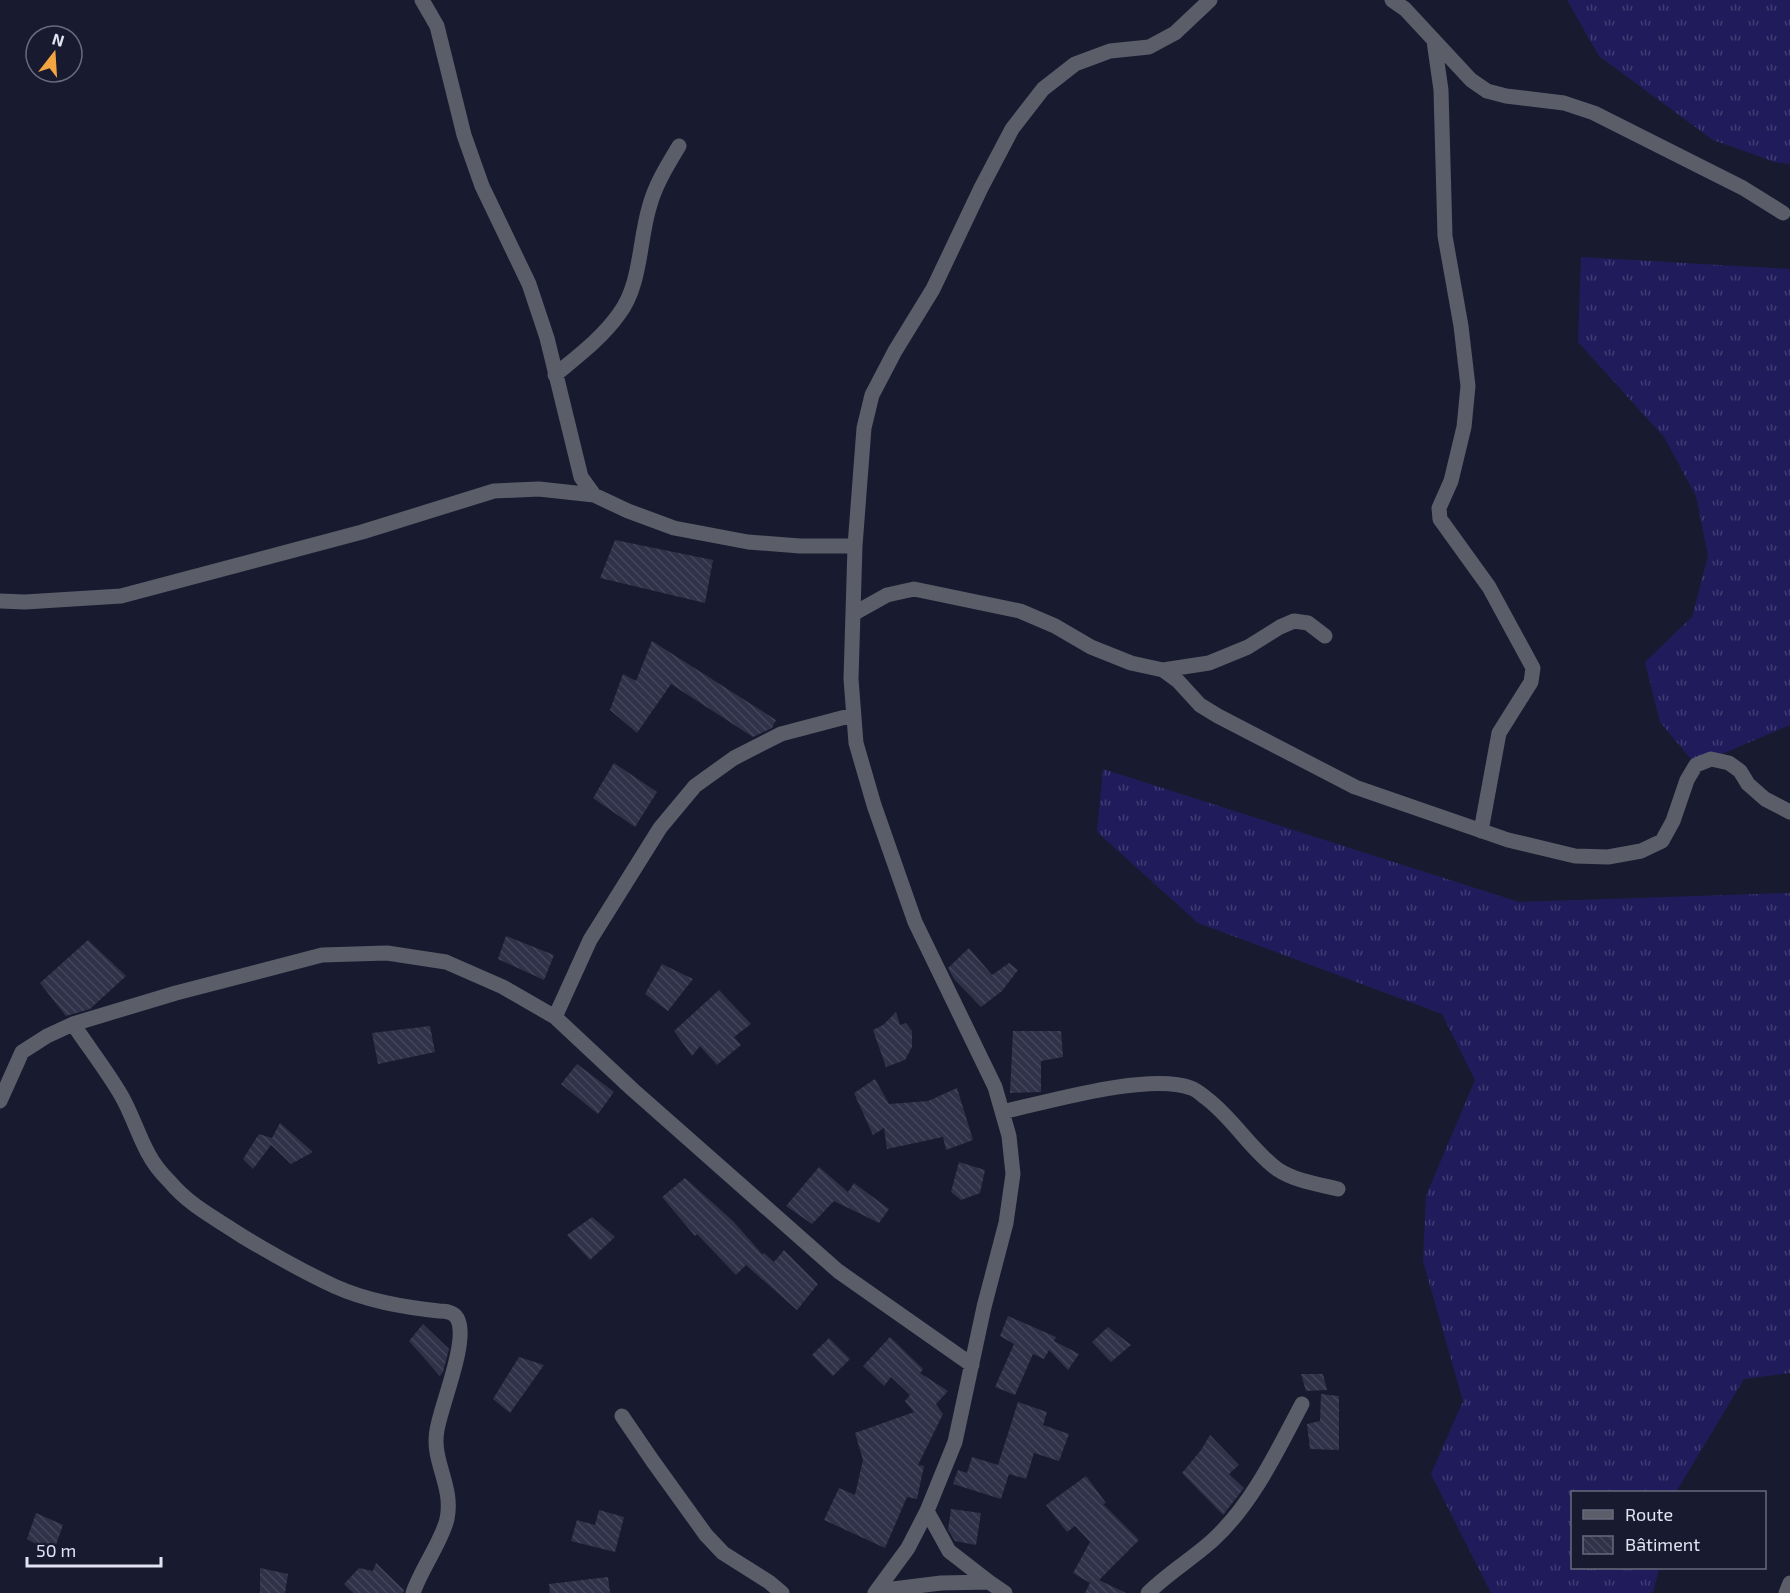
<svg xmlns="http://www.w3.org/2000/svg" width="1790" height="1593" font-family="'Exo 2',sans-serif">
	<defs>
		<pattern id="grass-tufts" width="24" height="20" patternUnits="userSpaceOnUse" patternTransform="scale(1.5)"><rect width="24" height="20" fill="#201c5c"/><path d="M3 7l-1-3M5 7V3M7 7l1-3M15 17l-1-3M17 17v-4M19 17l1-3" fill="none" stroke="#403d74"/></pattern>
		<pattern id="building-back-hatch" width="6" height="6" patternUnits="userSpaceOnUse" patternTransform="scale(1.5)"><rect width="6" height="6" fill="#2f3249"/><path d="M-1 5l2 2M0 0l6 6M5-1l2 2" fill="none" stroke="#43465b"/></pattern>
	</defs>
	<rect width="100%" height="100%" fill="#181a2f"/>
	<path fill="url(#grass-tufts)" d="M1567,0H1790V164L1775,162L1713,140L1599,56Z
		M1581,257L1790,269V725L1696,765L1660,722L1645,662L1692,617L1708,556L1696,496L1664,437L1578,342Z
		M1103,769L1519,902L1790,893V1373L1744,1379L1676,1492H1572V1568H1659L1653,1593H1491L1431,1474L1463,1401L1423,1261L1426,1196L1475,1080L1442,1014L1198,923L1097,832Z"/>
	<path fill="url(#building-back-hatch)" d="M615,540L713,560L705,603L600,578Z
		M652,641L776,720L772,728L753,737L671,684L637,733L610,710L623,674L636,681Z
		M614,763L657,792L635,827L593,798Z
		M506,936L554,955L544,980L498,959Z
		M88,940L126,976L90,1009L66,1016L40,983Z
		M969,948L992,975L1009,963L1018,970L1002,991L981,1007L954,979L948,968Z
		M662,964L693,979L668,1011L645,994Z
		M719,990L751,1024L734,1037L741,1045L717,1065L700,1046L692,1056L674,1031Z
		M896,1012L900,1025L906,1023L912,1031V1047L905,1060L886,1067L873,1030L883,1025Z
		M430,1026L435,1052L378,1064L372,1033Z
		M1013,1031H1061L1063,1057L1041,1061V1092L1010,1093Z
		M577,1064L614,1092L598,1114L561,1084Z
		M875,1079L889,1104L928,1101L957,1088L973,1140L946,1150L943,1137L887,1149L884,1128L873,1135L854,1093Z
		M280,1123L313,1152L291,1164L271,1145L253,1169L243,1159L259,1134L272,1138Z
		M959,1162L985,1170L980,1193L961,1200L951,1192Z
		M819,1167L848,1192L854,1183L889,1209L879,1223L834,1201L812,1224L786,1206Z
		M685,1178L733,1221L762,1254L764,1253L774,1262L784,1250L818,1284L797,1310L746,1265L736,1275L697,1234L695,1236L662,1197Z
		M592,1217L615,1237L590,1260L567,1235Z
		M1008,1316L1056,1337L1054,1341L1079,1354L1068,1370L1049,1350L1044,1359L1033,1354L1015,1395L995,1387L1014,1344L1000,1336Z
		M423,1324L449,1349L443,1372L440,1376L409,1341Z
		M1108,1327L1131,1345L1111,1362L1092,1342Z
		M890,1337L923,1369L920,1373L948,1391L936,1404L943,1414L918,1465L924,1466L917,1499L907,1497L885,1548L824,1520L839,1488L855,1495L863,1460L855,1433L914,1412L905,1401L910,1395L891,1377L884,1386L863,1366Z
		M829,1338L850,1359L833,1376L812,1355Z
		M519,1357L544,1365L510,1413L493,1399Z
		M1301,1374H1323L1327,1390L1306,1391Z
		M1321,1394L1339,1396V1450L1310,1449L1307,1424L1320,1421Z
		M1018,1402L1047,1412L1043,1425L1069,1434L1059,1461L1034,1453L1026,1479L1009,1474L1001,1499L953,1484L958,1470L967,1473L972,1457L998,1465Z
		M1210,1435L1239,1465L1229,1474L1244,1488L1223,1515L1182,1473L1201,1450Z
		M1086,1476L1106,1503L1103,1504L1139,1540L1099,1580L1126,1593H1085L1090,1583L1073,1573L1090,1542L1075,1526L1067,1532L1046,1505Z
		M951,1509L981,1513L976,1545L955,1541L948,1530Z
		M599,1510L624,1517L615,1552L571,1541L577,1520L595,1525Z
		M36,1513L63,1525L53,1553L27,1539Z
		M376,1563L404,1590L403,1593H353L344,1584L359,1568L373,1571Z
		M260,1568L288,1574L285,1593H260Z
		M608,1577L610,1593H550L549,1584Z"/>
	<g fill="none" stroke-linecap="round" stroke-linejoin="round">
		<path stroke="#5b5d69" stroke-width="15" d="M422,0L437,26L464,135L482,186L529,284L547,338L581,477L594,495
			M1392,0L1405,9L1471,80L1487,91L1506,96L1564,103L1594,113L1743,188L1783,213
			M1434,41L1441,90L1445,236L1461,326L1468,386L1464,427L1451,481L1439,508L1440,519L1489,587L1533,668L1531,682L1499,733L1481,831
			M555,375C578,356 602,338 619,314C641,285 639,242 649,208C655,185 667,166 679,146
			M0,601L25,602L121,596L362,532L494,491L539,489L594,495L628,511L674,528L748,542L800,546H855
			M853,614L887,595L914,589L1020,611L1055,626L1091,647L1131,663L1163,670L1178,681L1200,705L1218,716L1355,787L1508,840L1575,856L1608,857L1641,851L1662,841L1673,821L1687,780L1696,765L1711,759L1729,763L1740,771L1748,784L1765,799L1790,812
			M1163,670L1209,663L1248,647L1280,627L1294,621L1308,623L1325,636
			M555,1017L590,940L660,828L695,786L734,758L781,734L853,715
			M73,1024C89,1048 107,1071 121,1095C132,1114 138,1135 148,1153C153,1163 162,1174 170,1182C190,1206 217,1219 242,1236C272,1254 302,1271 334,1286C367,1301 403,1307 439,1311C447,1311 455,1312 458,1320C468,1342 441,1405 437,1430C431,1461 454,1486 447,1519C442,1541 421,1569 413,1593
			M0,1101L22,1052L47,1036L73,1024L176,993L322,955L387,953L446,962L503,987L555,1017L632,1089L838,1271L972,1365
			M1002,1112C1048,1102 1149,1072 1191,1088C1197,1090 1202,1095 1206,1098C1233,1118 1250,1149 1277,1169C1295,1181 1317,1184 1338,1189
			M622,1416L652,1460L706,1535L723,1553L769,1582L782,1593
			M927,1511L949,1551L989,1582
			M877,1591L941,1583L989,1582L1005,1593
			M875,1593L908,1548L927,1511L955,1442L984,1307L1006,1223L1013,1174L1009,1136L995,1087L915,922L874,805L856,743L851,679L855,546L864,428L872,395L895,351L933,289L981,188L1012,129L1043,89L1075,64L1110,51L1149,47L1175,33L1210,0
			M1148,1593C1168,1573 1192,1559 1213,1540C1253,1503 1277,1451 1302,1404
			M1786,1593L1790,1583"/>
	</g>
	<rect x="1571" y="1491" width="195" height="78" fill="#181a2f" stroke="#686a7d" stroke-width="1.5"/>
	<rect x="1583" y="1510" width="30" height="9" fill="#5b5d69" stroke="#686a7d" stroke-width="1.5"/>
	<text x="1625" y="1521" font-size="18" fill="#e1e3f2">Route</text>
	<rect x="1583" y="1536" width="30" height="18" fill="url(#building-back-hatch)" stroke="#686a7d" stroke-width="1.5"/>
	<text x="1625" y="1551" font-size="18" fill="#e1e3f2">Bâtiment</text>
	<g transform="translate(54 54) rotate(17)"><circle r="28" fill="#181a2f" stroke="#686a7d" stroke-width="1.5"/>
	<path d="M0-4.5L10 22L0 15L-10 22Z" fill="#f2a541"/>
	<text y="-9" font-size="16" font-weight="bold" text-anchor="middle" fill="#e1e3f2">N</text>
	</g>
	<path d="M27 1557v9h134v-9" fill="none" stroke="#e1e3f2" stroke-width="3"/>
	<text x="36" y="1557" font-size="18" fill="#e1e3f2" stroke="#181a2f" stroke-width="4.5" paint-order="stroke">50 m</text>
</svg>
